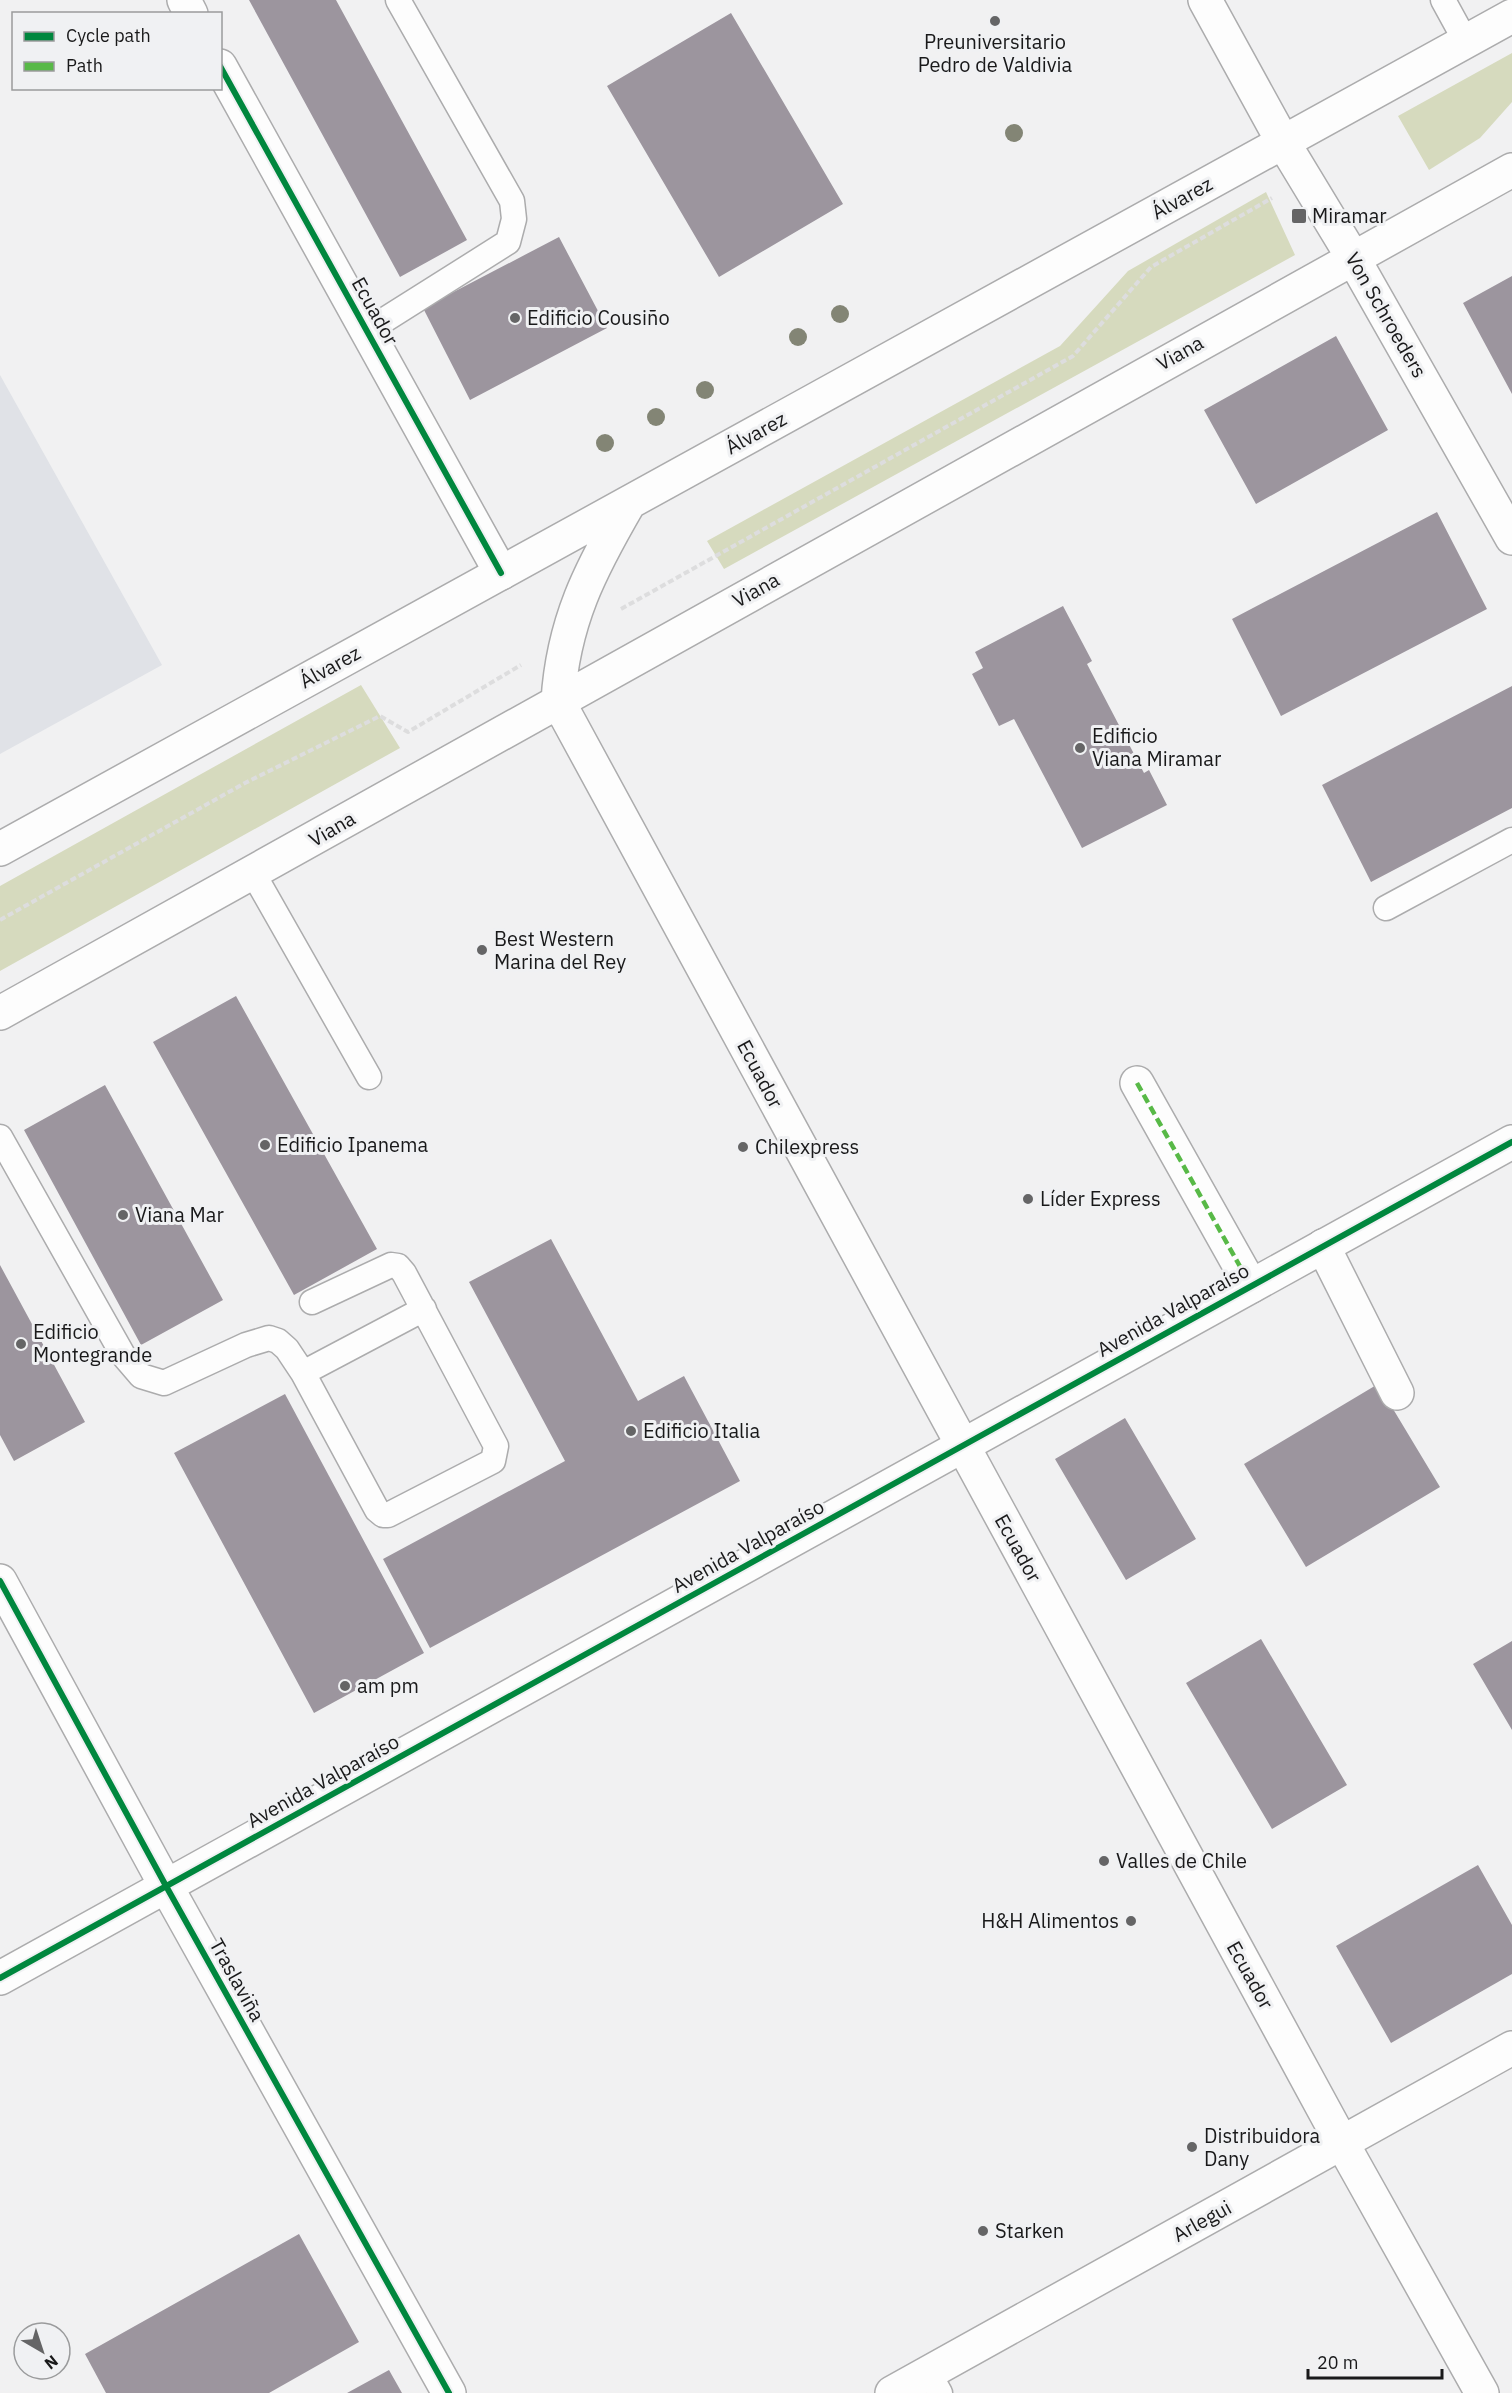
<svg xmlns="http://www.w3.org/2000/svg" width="1512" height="2393" font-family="'IBM Plex Sans',sans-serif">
	<rect width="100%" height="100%" fill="#f1f1f2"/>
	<path fill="#e0e2e7" d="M0,375L162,665L0,754Z"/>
	<path fill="#d6dabe" d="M1512,53V102L1480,138L1429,170L1398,116Z
		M1266,192L1295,255L724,569L707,541L1060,346L1128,271Z
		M361,685L400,748L0,971V886Z"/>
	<path fill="#9c959e" d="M249,0H336L467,240L400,277Z
		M731,13L843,204L719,277L607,86Z
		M559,237L607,328L470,400L423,308Z
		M1512,276V394L1463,303Z
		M1336,336L1388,430L1256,504L1204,410Z
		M1437,512L1487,609L1281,716L1232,619Z
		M1063,606L1092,661L1087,664L1144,773L1149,770L1167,805L1082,848L1014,719L999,726L972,674L983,668L975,652Z
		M1512,686V808L1371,882L1322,785Z
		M236,996L377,1249L294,1295L153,1042Z
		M105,1085L223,1300L141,1345L24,1130Z
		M551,1239L638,1401L684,1376L740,1481L430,1648L383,1559L565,1461L469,1282Z
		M0,1265L85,1422L14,1461L0,1435Z
		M1378,1384L1440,1487L1306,1567L1244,1464Z
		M285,1394L424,1653L314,1713L174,1453Z
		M1125,1418L1196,1539L1126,1580L1055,1459Z
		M1261,1639L1347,1785L1272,1829L1186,1683Z
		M1512,1641V1730L1473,1664Z
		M1478,1865L1512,1925V1974L1391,2043L1336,1946Z
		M299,2234L359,2342L269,2393H106L85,2354Z
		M389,2370L402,2393H347Z"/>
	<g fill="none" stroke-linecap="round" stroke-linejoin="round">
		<g stroke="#acacad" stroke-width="27">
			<path id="service" d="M1443,0L1466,42
				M367,331L508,242L514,219L512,201L398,0
				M253,873L369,1077
				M1386,908L1512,840
				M0,1137L123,1355L141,1376L164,1383L246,1345L269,1338L278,1341L287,1349L303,1373L377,1510L383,1515H388L493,1461L496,1446L404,1273L398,1266L391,1265L312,1302
				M303,1373L424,1309
				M929,2373L940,2393"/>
		</g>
		<g stroke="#acacad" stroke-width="36">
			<path id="pedestrian" d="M1137,1083L1251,1286"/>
		</g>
		<g stroke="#acacad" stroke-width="36">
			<path id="minor" d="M184,0L191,14
				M1205,0L1283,142
				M220,66L501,573
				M1323,1246L1397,1393"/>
		</g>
		<g stroke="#acacad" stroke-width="36">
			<path id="tertiary" d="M0,1581L166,1886L449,2393
				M0,1978L1512,1142"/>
		</g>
		<g stroke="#acacad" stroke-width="36">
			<path id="secondary" d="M892,2393L1512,2048"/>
		</g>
		<g stroke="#acacad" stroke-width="36">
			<path id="primary" d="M1283,142L1352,256L1512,538
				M558,701L1342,2143L1482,2393
				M558,701C563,622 590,570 629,503
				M0,849L1512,16
				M0,1013L1512,170"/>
		</g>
		<path stroke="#ddddde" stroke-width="4" stroke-dasharray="6 3" stroke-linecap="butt" d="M621,609L1073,356L1151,267L1272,198
			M0,920L245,783L380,716L408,732L521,665"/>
		<use href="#service" stroke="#fdfdfd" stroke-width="24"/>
		<use href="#pedestrian" stroke="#fdfdfd" stroke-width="33"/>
		<use href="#minor" stroke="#fdfdfd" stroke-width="33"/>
		<use href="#tertiary" stroke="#fdfdfd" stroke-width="33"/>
		<use href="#secondary" stroke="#fdfdfd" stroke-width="33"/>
		<use href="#primary" stroke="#fdfdfd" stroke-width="33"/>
		<path stroke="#58b947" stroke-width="4.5" stroke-dasharray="9 4.5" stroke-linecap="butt" d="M1137,1083L1251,1286"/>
		<g stroke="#f0f1f3" stroke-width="10">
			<path id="cycleway" d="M220,66L501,573
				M0,1581L166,1886L449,2393
				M0,1978L1512,1142"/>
		</g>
		<use href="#cycleway" stroke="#00873e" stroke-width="6"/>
	</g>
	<g fill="#838575">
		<circle cx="1014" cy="133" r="9"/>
		<circle cx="840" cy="314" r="9"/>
		<circle cx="798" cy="337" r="9"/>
		<circle cx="705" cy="390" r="9"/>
		<circle cx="656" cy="417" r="9"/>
		<circle cx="605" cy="443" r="9"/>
	</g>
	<g fill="#656566" stroke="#f0f1f3" stroke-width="2">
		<circle cx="995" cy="21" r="6"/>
		<rect x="1291" y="208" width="16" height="16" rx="3"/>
		<circle cx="515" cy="318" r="6"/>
		<circle cx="1080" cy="748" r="6"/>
		<circle cx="482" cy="950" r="6"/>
		<circle cx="265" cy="1145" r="6"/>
		<circle cx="743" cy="1147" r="6"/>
		<circle cx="1028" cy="1199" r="6"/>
		<circle cx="123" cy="1215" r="6"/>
		<circle cx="21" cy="1344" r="6"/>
		<circle cx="631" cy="1431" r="6"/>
		<circle cx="345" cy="1686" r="6"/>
		<circle cx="1104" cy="1861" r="6"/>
		<circle cx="1131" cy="1921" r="6"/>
		<circle cx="1192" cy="2147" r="6"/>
		<circle cx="983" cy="2231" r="6"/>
	</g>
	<g text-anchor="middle" stroke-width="6" stroke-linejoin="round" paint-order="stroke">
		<g font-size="20" fill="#19191a" stroke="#f0f1f3" text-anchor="start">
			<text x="995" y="49" text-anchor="middle">Preuniversitario<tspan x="995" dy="23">Pedro de Valdivia</tspan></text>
			<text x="1312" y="223">Miramar</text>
			<text x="527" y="325">Edificio Cousiño</text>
			<text x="1092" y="743">Edificio<tspan x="1092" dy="23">Viana Miramar</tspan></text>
			<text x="494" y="946">Best Western<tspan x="494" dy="23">Marina del Rey</tspan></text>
			<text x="277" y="1152">Edificio Ipanema</text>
			<text x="755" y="1154">Chilexpress</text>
			<text x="1040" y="1206">Líder Express</text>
			<text x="135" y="1222">Viana Mar</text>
			<text x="33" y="1339">Edificio<tspan x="33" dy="23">Montegrande</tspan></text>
			<text x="643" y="1438">Edificio Italia</text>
			<text x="357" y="1693">am pm</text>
			<text x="1116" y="1868">Valles de Chile</text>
			<text x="1119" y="1928" text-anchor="end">H&amp;H Alimentos</text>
			<text x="1204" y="2143">Distribuidora<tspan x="1204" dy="23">Dany</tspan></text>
			<text x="995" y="2238">Starken</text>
		</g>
		<g font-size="20" fill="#19191a" stroke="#f0f1f3">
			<text transform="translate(1182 198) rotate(-29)" y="7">Álvarez</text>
			<text transform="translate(375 311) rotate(61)" y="7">Ecuador</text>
			<text transform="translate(1386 315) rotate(60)" y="7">Von Schroeders</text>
			<text transform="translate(1180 353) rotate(-29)" y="7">Viana</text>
			<text transform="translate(756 433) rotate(-29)" y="7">Álvarez</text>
			<text transform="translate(756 590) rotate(-29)" y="7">Viana</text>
			<text transform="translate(330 667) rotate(-29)" y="7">Álvarez</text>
			<text transform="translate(332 829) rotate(-30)" y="7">Viana</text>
			<text transform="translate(760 1074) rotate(62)" y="7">Ecuador</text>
			<text transform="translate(1173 1310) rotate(-29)" y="7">Avenida Valparaíso</text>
			<text transform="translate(748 1546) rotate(-29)" y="7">Avenida Valparaíso</text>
			<text transform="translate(1018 1548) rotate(61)" y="7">Ecuador</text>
			<text transform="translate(323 1781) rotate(-29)" y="7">Avenida Valparaíso</text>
			<text transform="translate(1250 1975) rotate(61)" y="7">Ecuador</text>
			<text transform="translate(237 1980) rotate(61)" y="7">Traslaviña</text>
			<text transform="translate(1202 2221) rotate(-29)" y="7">Arlegui</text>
		</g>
	</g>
	<rect x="12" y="12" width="210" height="78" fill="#f0f1f3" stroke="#9a9b9c" stroke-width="1.5"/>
	<rect x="24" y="32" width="30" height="9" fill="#00873e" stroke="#9a9b9c" stroke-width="1.5"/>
	<text x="66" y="42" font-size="18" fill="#19191a">Cycle path</text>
	<rect x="24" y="62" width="30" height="9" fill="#58b947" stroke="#9a9b9c" stroke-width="1.5"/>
	<text x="66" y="72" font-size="18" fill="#19191a">Path</text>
	<g transform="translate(42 2351) rotate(141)"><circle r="28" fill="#f0f1f3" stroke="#9a9b9c" stroke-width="1.5"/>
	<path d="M0-4.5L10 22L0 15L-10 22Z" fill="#656566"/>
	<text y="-9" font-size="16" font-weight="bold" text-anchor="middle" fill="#19191a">N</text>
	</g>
	<path d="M1308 2369v9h134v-9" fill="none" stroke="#19191a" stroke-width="3"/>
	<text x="1317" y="2369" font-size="18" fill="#19191a" stroke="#f0f1f3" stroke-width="4.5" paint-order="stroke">20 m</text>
</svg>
